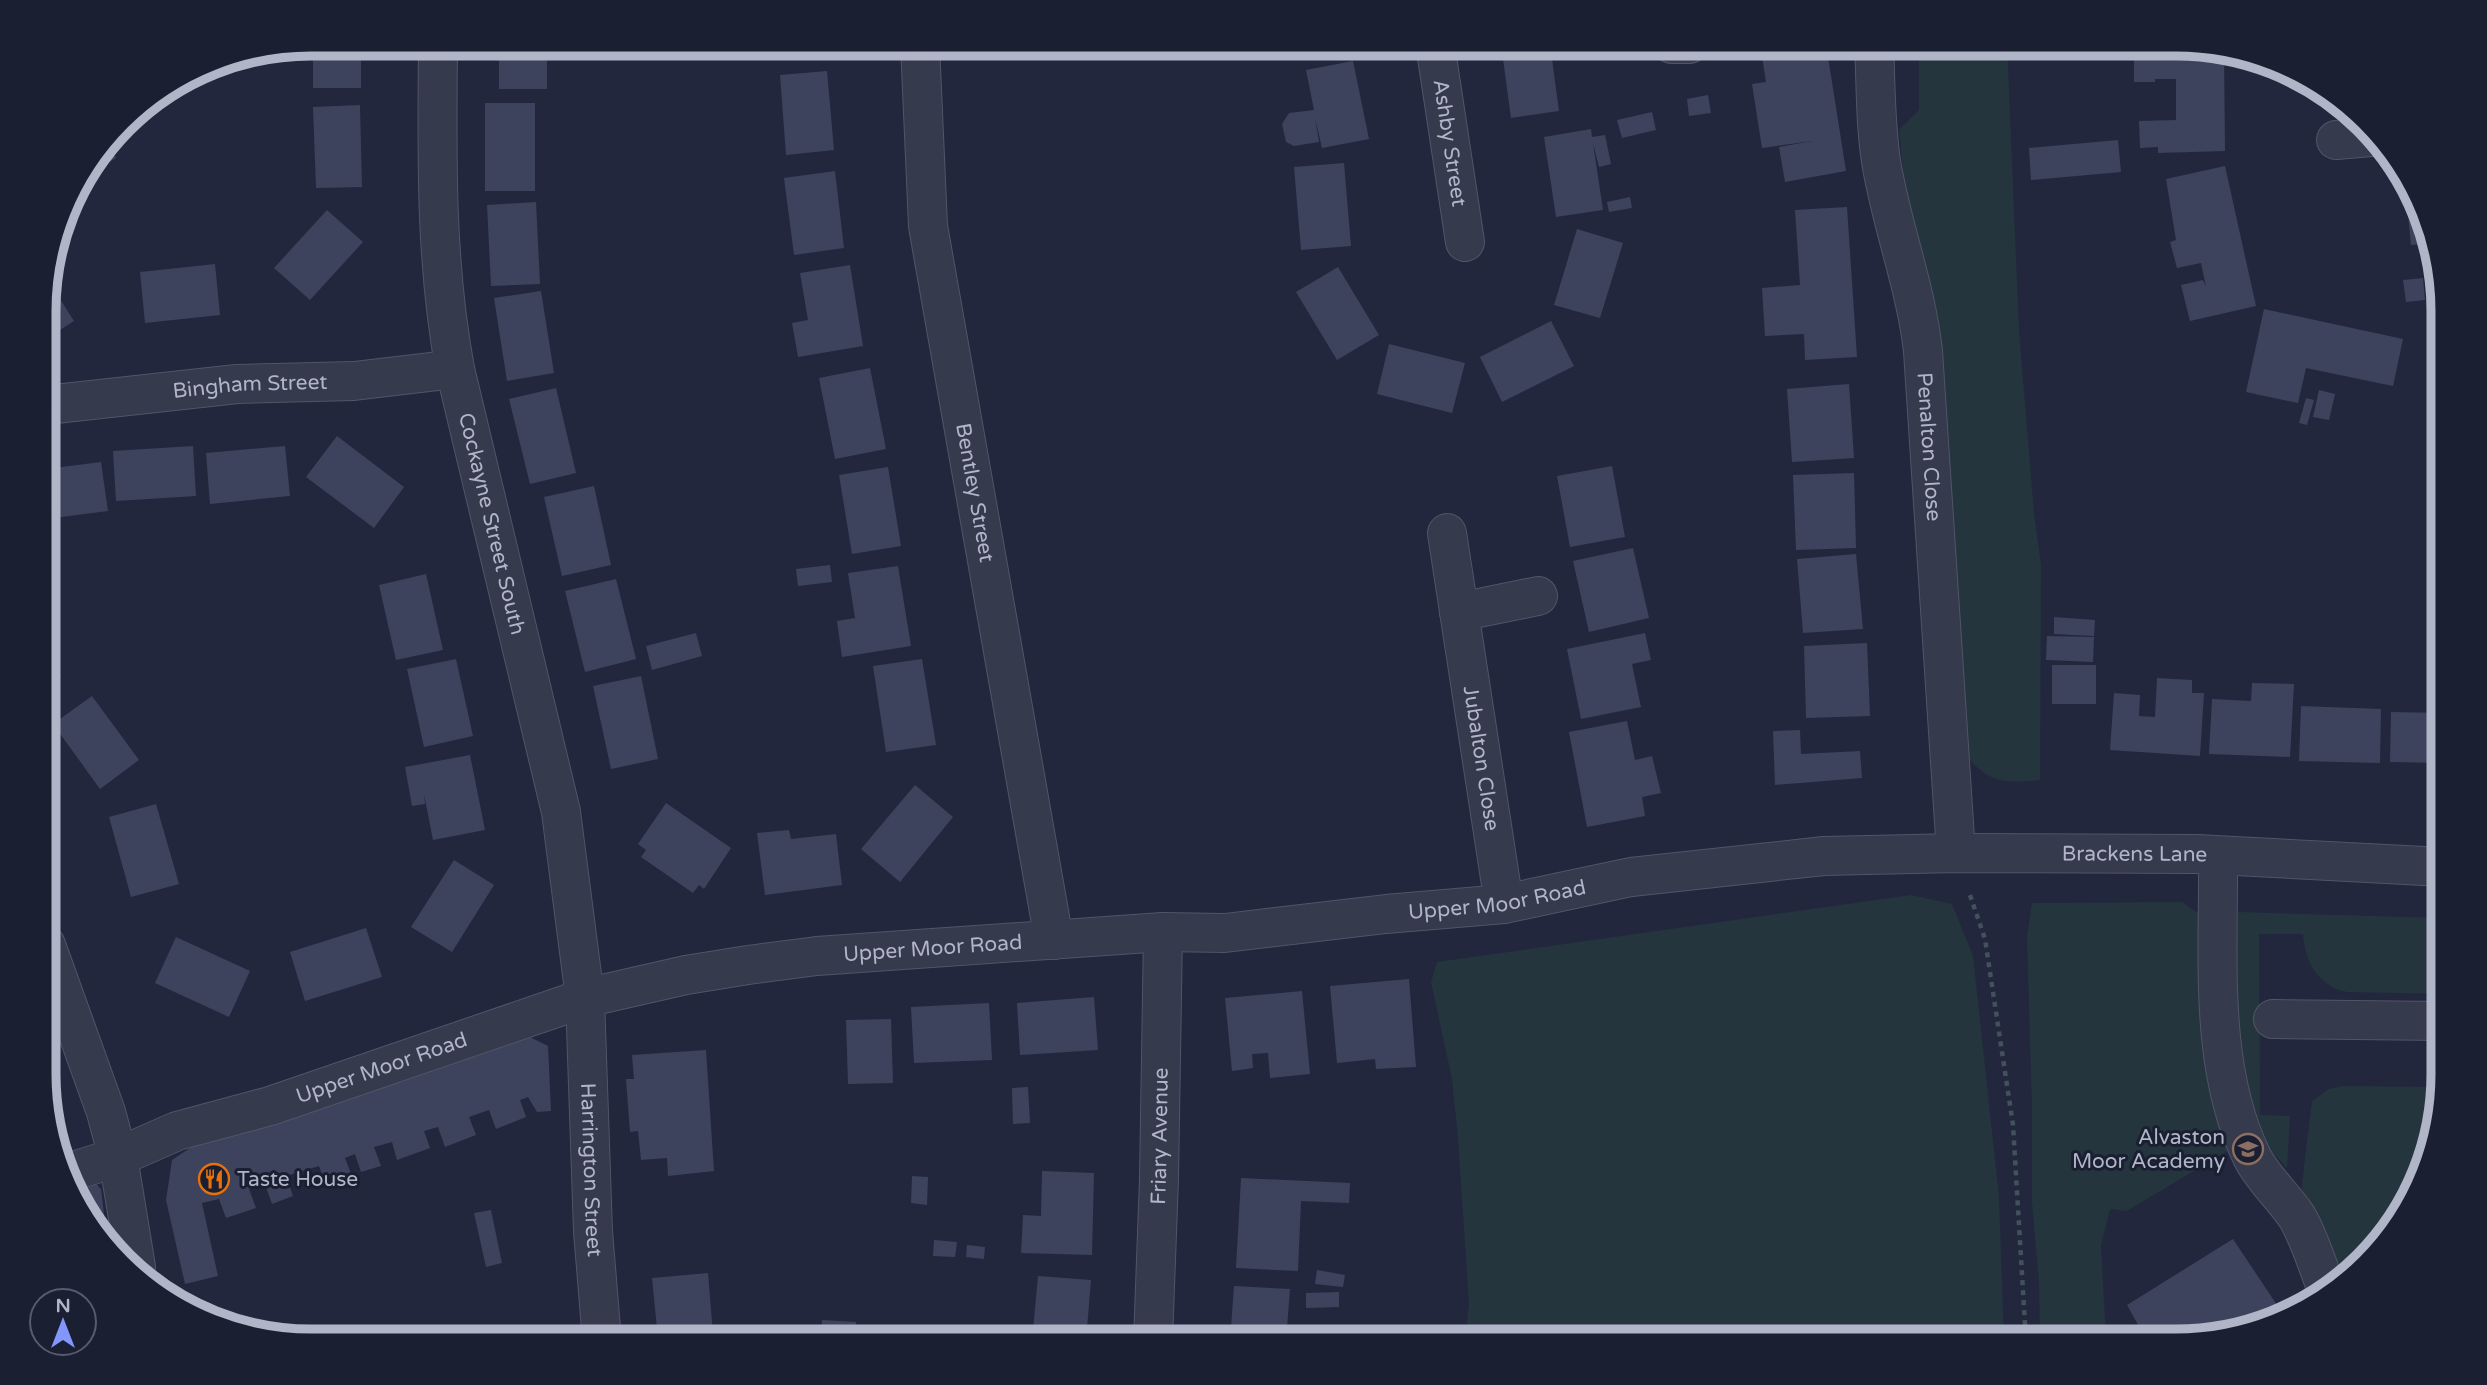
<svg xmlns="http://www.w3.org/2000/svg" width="2487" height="1385" font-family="'Varela Round',sans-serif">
	<rect width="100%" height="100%" fill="#22273d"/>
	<path fill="#24353e" d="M1919,44H2007L2019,332L2034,513L2041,565L2040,780C2008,783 1991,784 1969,759L1938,317L1905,187L1899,130L1919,110Z
		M1911,895L1952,904L1973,956L1999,1197L2004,1341H1465L1469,1304L1458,1138L1452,1079L1431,982L1437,962Z
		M2182,902L2202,916L2229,1150L2127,1211L2110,1209L2101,1245L2106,1341H2040L2039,1281L2032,1203V1107L2027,936L2032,903Z
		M2238,912L2443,918V994L2347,992C2318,986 2305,962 2303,934H2259L2260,1115L2290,1116L2287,1168L2267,1147L2241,1076L2236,979Z
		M2343,1086L2443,1087L2408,1207L2365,1263L2346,1277L2301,1192L2312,1101L2329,1089Z"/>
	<path fill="#3e435d" d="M313,44H361V88H313Z
		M499,44H547V89H499Z
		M786,44H837V48L786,50Z
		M1501,44H1550L1559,111L1511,118Z
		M1798,44H1826L1846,171L1785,182L1779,147L1812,141L1762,148L1752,84L1766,82L1761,50Z
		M2141,44H2177L2224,50L2225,151L2158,153V147L2140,148L2139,121L2176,120V79H2155V82H2134V52H2156V49H2141Z
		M226,61L228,63L164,105L158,96L209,64Z
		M1353,61L1369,139L1322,148L1315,118L1319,142L1294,146L1286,142L1282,124L1289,113L1314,110L1306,70Z
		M827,71L834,150L786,155L780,75Z
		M1708,95L1711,113L1689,116L1687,99Z
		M485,103H535V191H485Z
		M360,105L362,187L316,188L313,107Z
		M1652,112L1656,130L1622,138L1617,120Z
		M1591,129L1592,137L1605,135L1611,164L1599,167L1593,143L1603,210L1556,217L1544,137Z
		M2118,140L2121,172L2031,180L2029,148Z
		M108,144L116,158L101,167L97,159Z
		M1344,163L1351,246L1301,250L1294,167Z
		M2225,166L2256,306L2190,321L2181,285L2203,280L2206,287L2201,263L2177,268L2170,242L2176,240L2166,179Z
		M835,171L844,248L794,255L784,178Z
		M1630,197L1632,208L1609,212L1607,202Z
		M536,202L540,284L491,286L487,205Z
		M2419,204L2429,225L2433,243L2411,245L2407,205Z
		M1847,207L1857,357L1805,360L1804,334L1765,336L1762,288L1800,285L1795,210Z
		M327,210L363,242L310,300L274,268Z
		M1577,229L1623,243L1600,318L1554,305Z
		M215,264L220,315L145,323L140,272Z
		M850,265L863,346L798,357L792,323L808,320L800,273Z
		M1338,267L1379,335L1337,360L1296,292Z
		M46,277L74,321L46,339Z
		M2423,278L2425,300L2406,302L2403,280Z
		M541,291L554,373L507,381L494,298Z
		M2264,309L2403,339L2393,386L2306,368L2298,403L2246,392Z
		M1551,321L1574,366L1502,402L1480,357Z
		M1389,344L1465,363L1452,413L1377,394Z
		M870,368L886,449L835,459L819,378Z
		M1849,384L1854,458L1792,462L1787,389Z
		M556,388L576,473L530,484L509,399Z
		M2319,390L2335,394L2329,420L2313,417Z
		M2306,398L2314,400L2307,425L2299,423Z
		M337,436L404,487L374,528L306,477Z
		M193,446L196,496L116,501L113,451Z
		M285,446L290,496L210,504L206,453Z
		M101,462L108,511L46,519V469Z
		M1612,466L1625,537L1570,547L1557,476Z
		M888,467L901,546L852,554L839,475Z
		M1854,473L1856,548L1796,550L1793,475Z
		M594,486L611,565L562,576L544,497Z
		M1633,548L1649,618L1589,632L1573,561Z
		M1856,554L1863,629L1803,633L1797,559Z
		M830,565L832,582L798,586L796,569Z
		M898,566L911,646L842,657L837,621L855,618L848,573Z
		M426,574L443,650L396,660L379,585Z
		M616,579L636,659L585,672L565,591Z
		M2054,617L2095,620L2094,636L2054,634Z
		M696,633L702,656L652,670L646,646Z
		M1645,633L1651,660L1632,664L1641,707L1581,719L1567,649Z
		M2047,636L2094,637L2093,662L2046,660Z
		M1867,643L1870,716L1806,718L1804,646Z
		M456,659L473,736L424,747L407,669Z
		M922,659L936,745L886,752L873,666Z
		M46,660L61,676L46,691Z
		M2052,665H2096V704H2052Z
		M641,676L658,759L611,769L593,686Z
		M2157,678L2192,680V693H2204L2200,756L2110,750L2114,693L2140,695L2139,716L2155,717Z
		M2252,683L2294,684L2290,757L2209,754L2212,699L2251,701Z
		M92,696L139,760L100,789L53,724Z
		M2301,706L2381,709L2380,763L2299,761Z
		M2391,712L2443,713V763L2390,762Z
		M1627,721L1635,760L1652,756L1661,793L1642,797L1645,816L1587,827L1569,732Z
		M1800,730L1801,754L1860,751L1862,778L1775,785L1773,731Z
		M470,755L485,830L433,840L424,794L425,804L412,806L405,767Z
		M915,785L953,817L900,882L861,849Z
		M666,803L731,848L704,889L699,885L693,893L641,857L646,850L638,844Z
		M156,804L179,884L131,897L109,817Z
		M789,830L791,839L836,834L842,885L765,895L757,833Z
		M454,860L494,885L452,952L411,927Z
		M366,928L382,977L305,1001L290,952Z
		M176,937L250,971L229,1017L155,983Z
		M1409,979L1416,1067L1376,1069L1375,1059L1337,1063L1330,986Z
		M1302,991L1310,1074L1270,1078L1268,1053L1252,1054L1253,1068L1232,1071L1225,998Z
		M1094,997L1098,1050L1020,1055L1017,1003Z
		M989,1003L992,1060L914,1063L911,1007Z
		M891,1019L893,1083L848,1084L846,1020Z
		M530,1037L548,1046L551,1111L537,1112L528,1097L520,1100L526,1117L496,1129L489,1110L469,1117L476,1135L445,1147L438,1127L424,1131L430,1148L397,1160L392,1142L374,1147L381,1166L361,1172L355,1154L345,1158L352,1176L326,1186L319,1166L286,1176L293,1196L272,1204L265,1184L249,1189L256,1208L226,1218L219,1199L202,1203L218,1276L185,1284L166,1200L172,1160L196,1144Z
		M706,1050L714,1171L668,1176L667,1158L641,1160L638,1131L630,1132L626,1079H634L632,1055Z
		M1028,1087L1030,1123L1013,1124L1012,1088Z
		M1042,1171L1094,1173L1092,1255L1021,1253L1023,1215L1041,1216Z
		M912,1176L928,1177L927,1205L911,1203Z
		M1241,1178L1350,1183L1349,1203L1301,1201L1298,1271L1236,1268Z
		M88,1184H96L101,1189L107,1240L89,1223L76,1188Z
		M491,1210L502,1263L486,1267L474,1213Z
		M2233,1239L2283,1314L2193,1341H2147L2127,1305Z
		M934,1240L957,1242L955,1257L933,1256Z
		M967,1245L985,1247L984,1259L966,1257Z
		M1317,1270L1345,1275L1343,1287L1315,1284Z
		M708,1273L713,1334L658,1339L652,1278Z
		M1038,1276L1091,1280L1086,1341H1032Z
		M1234,1286L1290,1289L1286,1341H1230Z
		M1339,1292V1307L1306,1308V1293Z
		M822,1320L856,1322L855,1338L821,1336Z"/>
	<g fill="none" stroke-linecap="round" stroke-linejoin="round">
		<g stroke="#515568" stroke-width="40">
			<g id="minor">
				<path id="s1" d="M438,44C437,153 435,261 455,369L561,812L585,998L593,1231L602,1341"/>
				<path id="s2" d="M920,44L928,226L1054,940"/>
				<path id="s3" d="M1435,44L1465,242"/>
				<path d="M1672,44H1689"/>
				<path id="s4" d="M1874,44C1876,84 1875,128 1882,167C1893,230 1916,288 1923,351L1956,853"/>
				<path d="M2336,140L2371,137"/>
				<path id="s5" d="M46,405L237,384L354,381L455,369"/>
				<path id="s6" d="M1447,533L1504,904"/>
				<path d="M1459,612L1538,596"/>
				<path d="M2218,856C2219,953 2208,1067 2252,1157C2263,1179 2284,1197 2297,1217C2310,1239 2318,1268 2328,1292"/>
				<path d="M46,945L106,1112L118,1157L136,1267"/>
				<path d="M2273,1019L2443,1021"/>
				<path id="s7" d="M70,1172L118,1157L177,1131L270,1106L585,998L686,975L748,965L817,956L1163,932L1225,933L1386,914L1504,904L1631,877L1824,856L1956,853L2197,854L2443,867"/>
				<path id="s8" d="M1153,1341L1159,1179L1163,932"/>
			</g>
		</g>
		<path stroke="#42525b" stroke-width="4.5" stroke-dasharray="5 5" stroke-linecap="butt" d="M1970,895L1985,939L2013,1125L2026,1341"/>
		<use href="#minor" stroke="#363a4d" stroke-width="38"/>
	</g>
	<defs>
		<g id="school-ring" transform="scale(1.575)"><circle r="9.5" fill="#1b1f32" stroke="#8d6e63" stroke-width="1.5"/><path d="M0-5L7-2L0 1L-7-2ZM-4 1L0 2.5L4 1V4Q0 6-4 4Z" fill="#8d6e63"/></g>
		<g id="restaurant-ring" transform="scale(1.575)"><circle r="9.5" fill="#1b1f32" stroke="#e8710a" stroke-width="1.5"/><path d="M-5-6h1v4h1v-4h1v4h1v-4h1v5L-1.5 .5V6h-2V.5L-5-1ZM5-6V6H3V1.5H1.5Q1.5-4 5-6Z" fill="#e8710a"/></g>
	</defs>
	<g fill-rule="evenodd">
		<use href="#school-ring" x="2248" y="1149"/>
		<use href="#restaurant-ring" x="214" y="1179"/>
	</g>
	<g text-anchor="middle" stroke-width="6" stroke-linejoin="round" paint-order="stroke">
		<g font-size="21" fill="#b1b5c8" stroke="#1b1f32">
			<text dy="7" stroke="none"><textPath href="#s3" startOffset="100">Ashby Street</textPath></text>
			<text dy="7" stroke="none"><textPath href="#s5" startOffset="205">Bingham Street</textPath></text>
			<text dy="7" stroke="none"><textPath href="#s4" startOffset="408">Penalton Close</textPath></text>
			<text dy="7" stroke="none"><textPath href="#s2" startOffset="453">Bentley Street</textPath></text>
			<text dy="7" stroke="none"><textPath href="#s1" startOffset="485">Cockayne Street South</textPath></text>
			<text dy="7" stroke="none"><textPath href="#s6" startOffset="228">Jubalton Close</textPath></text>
			<text dy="7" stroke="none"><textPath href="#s7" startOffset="2104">Brackens Lane</textPath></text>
			<text dy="7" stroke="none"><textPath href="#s7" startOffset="1463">Upper Moor Road</textPath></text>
			<text dy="7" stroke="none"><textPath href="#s7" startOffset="896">Upper Moor Road</textPath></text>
			<text dy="7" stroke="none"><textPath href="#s7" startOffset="329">Upper Moor Road</textPath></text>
			<text dy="7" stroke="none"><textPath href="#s8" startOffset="205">Friary Avenue</textPath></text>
			<text dy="7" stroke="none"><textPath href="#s1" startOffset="1141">Harrington Street</textPath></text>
		</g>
		<g font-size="21" fill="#b1b5c8" stroke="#1b1f32" text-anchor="end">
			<text x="2225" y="1144">Alvaston<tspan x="2225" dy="24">Moor Academy</tspan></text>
			<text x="237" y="1186" text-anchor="start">Taste House</text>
		</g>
	</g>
	<path d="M0 0H2487V1385H0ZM311 56H2176A255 255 0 0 1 2431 311V1074A255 255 0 0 1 2176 1329H311A255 255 0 0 1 56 1074V311A255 255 0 0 1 311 56Z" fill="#1b1f32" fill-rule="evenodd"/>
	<path fill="none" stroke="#b1b5c8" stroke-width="9" d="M311 56H2176A255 255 0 0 1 2431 311V1074A255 255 0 0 1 2176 1329H311A255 255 0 0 1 56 1074V311A255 255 0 0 1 311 56Z"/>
	<g transform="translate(63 1322)"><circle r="33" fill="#1b1f32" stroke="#575b6e" stroke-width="2"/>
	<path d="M0-5L12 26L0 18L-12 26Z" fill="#8396fb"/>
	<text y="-10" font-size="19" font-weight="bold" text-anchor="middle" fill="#b1b5c8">N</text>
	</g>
</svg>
